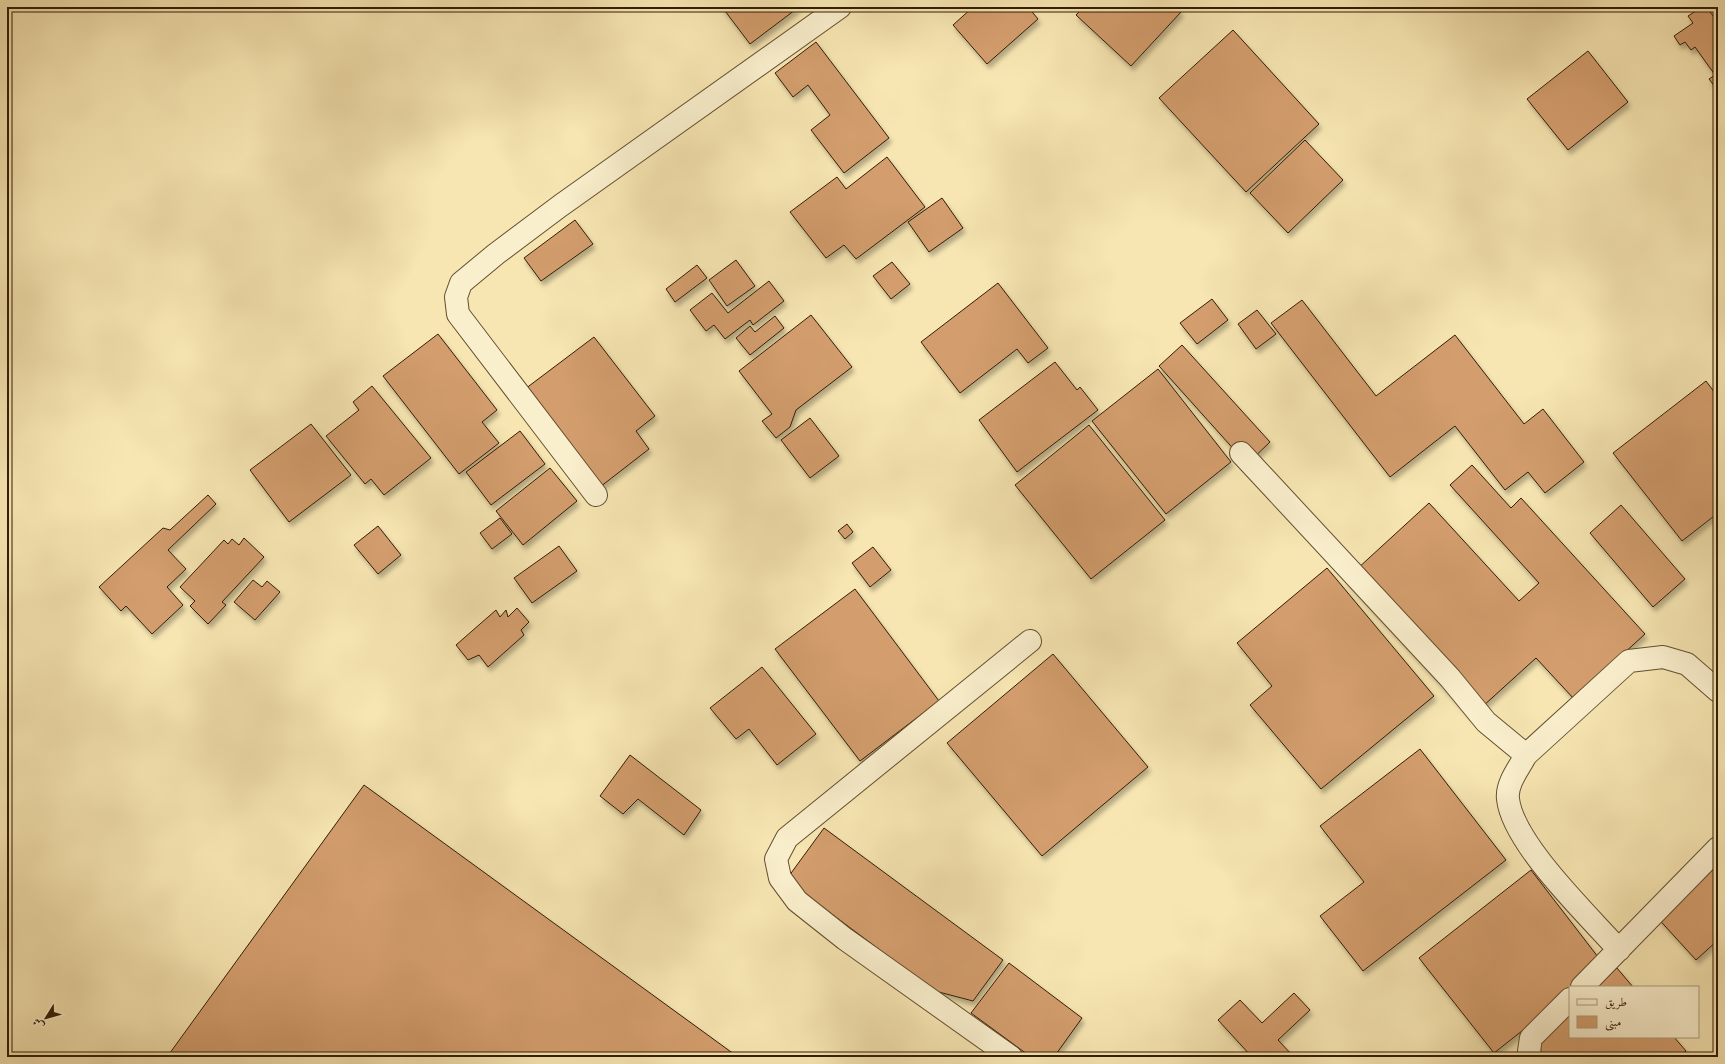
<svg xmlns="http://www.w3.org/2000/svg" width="1725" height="1064" font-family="'IM FELL Great Primer',Amiri,serif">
	<defs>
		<filter id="shadow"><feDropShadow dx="2.5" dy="4.5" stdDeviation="2" flood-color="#0004"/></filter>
	</defs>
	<rect width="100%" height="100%" fill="#f7e6b2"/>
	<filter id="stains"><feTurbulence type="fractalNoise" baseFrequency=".005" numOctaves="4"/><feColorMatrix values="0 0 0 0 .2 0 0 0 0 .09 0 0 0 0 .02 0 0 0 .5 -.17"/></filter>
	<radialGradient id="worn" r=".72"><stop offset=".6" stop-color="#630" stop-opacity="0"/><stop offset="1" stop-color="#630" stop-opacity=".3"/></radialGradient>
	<path fill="#d39d6d" stroke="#331d04" filter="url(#shadow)" d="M722,7H799L750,44Z
		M973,7H1028L1038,19L987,64L953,25Z
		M1084,7H1176L1181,12L1131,66L1076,15Z
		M1702,7H1712L1708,9L1718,23V91L1709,79L1715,75L1695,47L1691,50L1685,42L1680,45L1674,36L1693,23L1688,16Z
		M1233,30L1319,124L1246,192L1159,98Z
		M816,42L889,138L844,173L811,130L830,115L808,85L793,97L775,73Z
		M1588,51L1628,102L1568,150L1527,99Z
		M1305,140L1343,180L1288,233L1250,193Z
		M887,157L925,207L856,259L844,245L826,258L790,212L837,177L846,189Z
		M942,198L963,228L929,252L908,222Z
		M575,220L593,244L541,281L524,258Z
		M736,260L755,286L727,306L709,280Z
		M892,262L910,284L891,299L873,276Z
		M697,265L707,278L675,302L666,289Z
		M769,281L784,301L753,325L750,320L725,339L714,325L706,331L690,310L712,293L728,313Z
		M998,283L1048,348L1028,363L1017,349L960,393L921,342Z
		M1212,299L1228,320L1197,344L1180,323Z
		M1302,300L1376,396L1455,335L1524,424L1543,409L1584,462L1545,493L1528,472L1505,490L1455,426L1390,477L1271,323Z
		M1257,310L1276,334L1256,349L1238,324Z
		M811,315L852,367L796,410L790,427L776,438L762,421L772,414L739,371Z
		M775,316L784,328L750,355L736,338L750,326L755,332Z
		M438,334L497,410L482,422L499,443L459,474L383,376Z
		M594,337L655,416L636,431L649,449L600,487L525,389Z
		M1182,345L1270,442L1247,464L1159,366Z
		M1055,362L1077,390L1080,387L1098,410L1017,472L979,420Z
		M1158,369L1231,462L1166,514L1092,421Z
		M1706,381L1718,397V513L1682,541L1613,453Z
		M372,386L431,458L384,495L371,479L365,484L326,436L359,410L353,402Z
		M810,418L839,456L810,478L781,440Z
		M311,424L351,475L289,522L250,470Z
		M1089,425L1165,520L1091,579L1015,485Z
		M520,431L545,464L491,505L466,472Z
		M1472,465L1511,508L1521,498L1645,634L1574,699L1536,658L1471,717L1345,580L1429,503L1519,601L1539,583L1450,485Z
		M550,468L577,501L523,545L496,511Z
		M208,495L216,504L168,550L186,569L167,587L183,605L152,634L126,606L121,611L99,587L163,528L170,530Z
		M1621,505L1685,579L1653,607L1590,533Z
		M500,518L512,534L492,549L480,533Z
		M847,524L853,532L845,539L838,531Z
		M378,526L401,555L378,574L354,545Z
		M244,538L264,557L222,602L226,605L208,624L190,606L195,601L180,587L224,540L228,544L232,539L239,545Z
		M559,546L577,571L532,603L514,578Z
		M873,547L891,570L870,587L852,563Z
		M1327,568L1434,696L1321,789L1250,705L1272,686L1237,643Z
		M253,580L262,587L267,581L280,592L255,620L234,602Z
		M855,589L939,701L860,761L775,649Z
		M517,608L529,622L521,630L524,635L488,667L479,655L468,660L456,645L496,610L500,617L506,610L508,617Z
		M1053,654L1148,767L1042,856L947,743Z
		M762,667L816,734L777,765L749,729L736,739L710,708Z
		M1420,749L1506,860L1363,971L1320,916L1364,882L1320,826Z
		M630,755L701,810L684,835L638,799L623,814L600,796Z
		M364,785L738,1057H167Z
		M824,828L1003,960L973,1001L935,991L786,880Z
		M1718,854V940L1696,960L1654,914Z
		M1531,870L1605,966L1578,987H1570V993L1494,1053L1419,958Z
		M1009,963L1082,1018L1054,1057H1031L971,1013Z
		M1617,968L1633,987H1594Z
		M1294,993L1310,1010L1278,1040L1294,1057H1252L1218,1020L1240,1000L1262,1023Z
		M1570,1007V1037H1674L1686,1051L1679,1057H1539L1527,1043Z"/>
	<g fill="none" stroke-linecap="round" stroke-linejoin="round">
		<g stroke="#644f30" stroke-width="24">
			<path id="minor" d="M1241,453L1450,678L1486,722L1526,755L1629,661L1663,657L1687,664L1718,691
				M596,495L458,314L456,297L461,283L496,254L560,206L840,7
				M1526,755C1519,768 1506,784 1508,799C1513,844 1589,916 1619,950
				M1582,987L1718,848
				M1011,1057L845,939L797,901L780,878L776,859L787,838L1030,641
				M1531,1057L1529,1051L1531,1038L1570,999"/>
		</g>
		<use href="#minor" stroke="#faefcd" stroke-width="22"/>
	</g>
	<rect width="1725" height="1064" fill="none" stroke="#f7e6b2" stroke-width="24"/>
	<rect x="8" y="8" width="1709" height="1048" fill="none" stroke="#331d04" stroke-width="2"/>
	<rect x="12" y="12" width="1701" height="1040" fill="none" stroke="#331d04"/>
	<rect x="1569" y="986" width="130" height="52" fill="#faefcd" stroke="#aa9b7d"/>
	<rect x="1577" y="999" width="20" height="6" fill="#faefcd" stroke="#aa9b7d"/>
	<text x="1605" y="1006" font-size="12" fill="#331d04">طريق</text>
	<rect x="1577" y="1016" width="20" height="12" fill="#d39d6d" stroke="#aa9b7d"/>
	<text x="1605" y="1026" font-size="12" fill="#331d04">مبنى</text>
	<g transform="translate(46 1018) rotate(233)" stroke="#faefcd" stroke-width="3" paint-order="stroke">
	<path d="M0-3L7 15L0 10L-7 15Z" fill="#331d04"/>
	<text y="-6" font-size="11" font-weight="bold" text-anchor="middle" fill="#331d04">ش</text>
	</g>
	<rect width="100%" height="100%" filter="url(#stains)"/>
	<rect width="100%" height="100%" fill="url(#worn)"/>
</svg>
